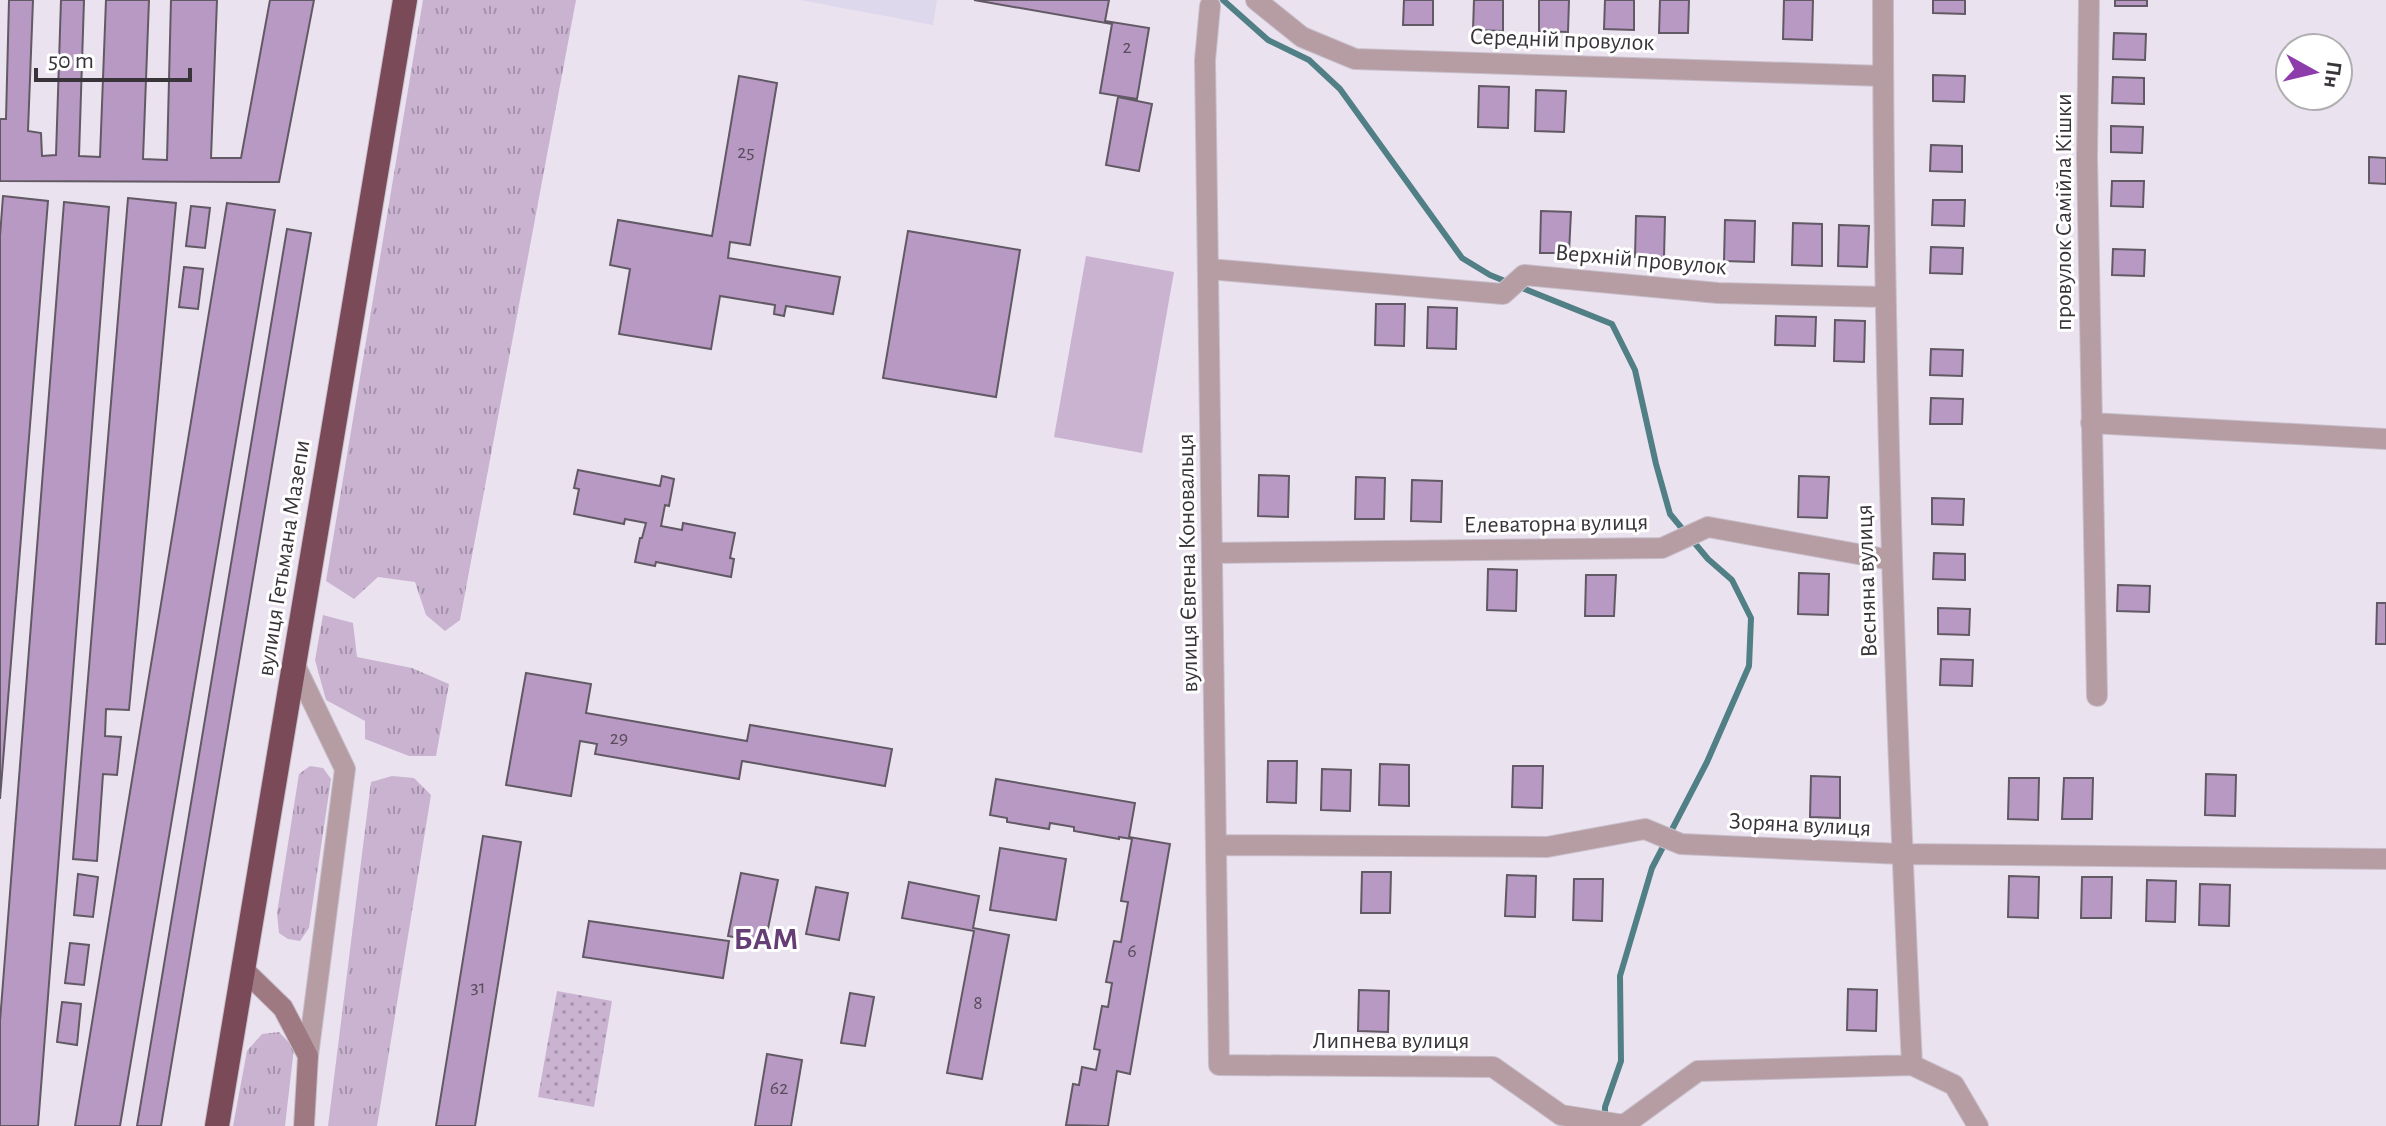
<svg xmlns="http://www.w3.org/2000/svg" width="2386" height="1126" font-family="'Alegreya Sans',sans-serif">
	<defs>
		<pattern id="grass-tufts" width="24" height="20" patternUnits="userSpaceOnUse" patternTransform="scale(2)"><rect width="24" height="20" fill="#c9b3d1"/><path d="M3 7l-1-3M5 7V3M7 7l1-3M15 17l-1-3M17 17v-4M19 17l1-3" fill="none" stroke="#a492ab"/></pattern>
		<pattern id="park-dots" width="8" height="8" patternUnits="userSpaceOnUse" patternTransform="scale(2)"><rect width="8" height="8" fill="#c9b3d1"/><path d="M2 2h.1M6 6h.1" fill="none" stroke="#a492ab" stroke-width="1.8" stroke-linecap="round"/></pattern>
	</defs>
	<rect width="100%" height="100%" fill="#ebe2ef"/>
	<path fill="#ded8ed" d="M800,0H937L933,25Z"/>
	<path fill="url(#grass-tufts)" d="M423,0H576L460,620L445,631L426,615L415,582L378,577L354,599L326,581Z
		M323,615L353,623L357,657L412,668L449,684L436,756H409L365,739V721L326,700L315,660Z
		M310,766L323,768L331,779L309,928L300,941L288,939L279,933L277,913L299,774Z
		M392,776L414,778L431,795L377,1126H328L371,782Z
		M279,1032L294,1048L285,1126H233L247,1051L262,1034Z"/>
	<path fill="url(#park-dots)" d="M557,991L612,1001L594,1107L538,1097Z"/>
	<path fill="#c9b3d1" d="M1086,256L1174,272L1142,453L1054,437Z"/>
	<g fill="none" stroke-linecap="round" stroke-linejoin="round">
		<path stroke="#507f85" stroke-width="6" d="M1223,0L1268,40L1309,60L1340,89L1462,258L1490,275L1612,324L1635,370L1656,464L1670,514L1685,532
			M1605,1118V1107L1621,1061L1620,976L1652,868L1707,762L1749,666L1751,618L1732,580L1708,559L1692,540"/>
	</g>
	<path fill="#b899c3" stroke="#615964" stroke-width="2" d="M9,0H33L28,131L41,133L42,156L56,155L61,0H84L79,156L100,157L106,0H149L143,159L167,160L171,0H217L211,158H241L270,0H314L279,182L0,181V119H6Z
		M974,0H1109L1105,21L1149,28L1137,99L1100,93L1112,24Z
		M1404,0H1433V25H1403Z
		M1474,0H1503V31L1473,30Z
		M1539,0H1569L1568,32L1539,31Z
		M1605,0H1634V30L1604,29Z
		M1660,0H1689L1688,33H1659Z
		M1784,0H1813L1812,40L1783,39Z
		M1933,0H1965V14L1933,13Z
		M2115,0H2147V6H2115Z
		M2114,33L2146,34L2145,60L2113,59Z
		M1933,75L1965,76L1964,102L1933,101Z
		M739,76L777,83L750,245L730,242L728,258L840,277L833,314L786,306L784,316L774,314L775,305L720,296L711,349L619,334L630,269L610,265L618,220L712,236Z
		M2113,77L2144,78V104L2112,103Z
		M1479,86L1509,87L1508,128L1478,127Z
		M1536,90L1566,91L1564,132L1535,131Z
		M1118,97L1152,104L1139,171L1106,165Z
		M2111,126L2143,127L2142,153L2111,152Z
		M1931,145L1962,146V172L1930,171Z
		M2369,157L2386,158V184L2369,183Z
		M2112,181H2144L2143,207L2111,206Z
		M3,196L48,201L0,799V236Z
		M128,198L176,203L129,710L106,709L105,736L121,737L117,775L103,774L97,861L73,859Z
		M1933,200H1965L1964,226L1932,225Z
		M64,202L109,207L38,1126H0V1021Z
		M227,203L275,210L120,1126H75Z
		M191,206L210,208L205,248L186,246Z
		M1541,211L1571,212L1569,253H1540Z
		M1636,216L1665,217L1664,258L1635,257Z
		M1725,220L1755,221L1754,262L1724,261Z
		M1793,223L1822,224V266L1792,265Z
		M1839,225L1869,226L1867,267L1838,266Z
		M287,229L311,233L161,1126H137Z
		M908,231L1020,250L996,397L883,378Z
		M1931,247L1963,248L1962,274L1930,273Z
		M2113,249L2145,250L2144,276L2112,275Z
		M184,267L203,269L198,309L179,307Z
		M1376,304H1405L1404,346L1375,345Z
		M1428,307L1457,308L1456,349L1427,348Z
		M1776,316L1816,317L1815,346L1775,345Z
		M1835,320L1865,321L1864,362L1834,361Z
		M1931,349L1963,350L1962,376L1930,375Z
		M1931,398L1963,399L1962,424H1930Z
		M578,470L660,486L662,476L674,479L669,506L665,505L661,526L682,530L683,523L735,533L730,558L734,559L731,577L656,562L655,566L635,562L640,538H642L646,523L625,519L624,524L574,514L579,489L574,488Z
		M1259,475L1289,476L1288,517L1258,516Z
		M1799,476L1829,477L1827,518L1798,517Z
		M1356,477L1385,478L1384,519H1355Z
		M1412,480L1442,481L1441,522L1411,521Z
		M1932,498L1964,499L1963,525L1932,524Z
		M1934,553L1965,554V580L1933,579Z
		M1488,569L1517,570L1516,611L1487,610Z
		M1799,573L1829,574L1828,615L1798,614Z
		M1586,575H1616L1614,616H1585Z
		M2118,585L2150,586L2149,612L2117,611Z
		M2377,603H2386V644H2376Z
		M1938,608L1970,609L1969,635L1938,634Z
		M1941,659L1973,660L1972,686L1940,685Z
		M526,673L591,684L586,713L747,741L750,725L892,749L885,786L742,761L739,779L595,754L597,744L580,741L571,796L506,785Z
		M1268,761H1297L1296,803L1267,802Z
		M1380,764L1409,765V806L1379,805Z
		M1513,766H1543L1542,808L1512,807Z
		M1322,769L1351,770L1350,811L1321,810Z
		M2206,774L2236,775L2235,816L2205,815Z
		M1811,776L1840,777V818L1810,817Z
		M2009,778H2039L2038,820L2008,819Z
		M2064,778H2093L2092,819H2062Z
		M996,779L1135,803L1129,837L1170,844L1130,1074L1117,1071L1108,1126L1066,1125L1073,1084L1079,1085L1082,1067L1096,1070L1100,1050L1094,1049L1102,1006L1108,1007L1112,983L1106,982L1114,941L1121,942L1128,902L1121,901L1132,839L1119,837V839L1074,831V827L1050,823L1049,829L1007,822V818L990,815Z
		M483,836L521,842L475,1126H436Z
		M1000,848L1066,859L1056,920L990,910Z
		M1362,872H1391L1390,913H1361Z
		M741,873L778,880L765,943L728,936Z
		M78,874L98,877L93,917L74,915Z
		M1507,875L1536,876L1535,917L1505,916Z
		M2009,876L2039,877L2038,918L2008,917Z
		M2082,877H2112L2111,918H2081Z
		M1574,879H1603L1602,921L1573,920Z
		M2147,880L2176,881L2175,922L2146,921Z
		M909,882L979,896L973,928L1009,935L982,1079L947,1073L974,931L902,918Z
		M2200,884L2230,885L2229,926L2199,925Z
		M816,887L848,893L839,940L806,934Z
		M589,921L729,941L723,978L583,957Z
		M70,943L89,945L84,985L65,983Z
		M1848,989L1877,990L1876,1031L1847,1030Z
		M1359,990L1389,991L1388,1032L1358,1031Z
		M850,993L874,997L865,1046L841,1043Z
		M62,1002L81,1004L77,1045L57,1042Z
		M767,1054L802,1060L791,1126H755Z"/>
	<g fill="none" stroke-linecap="round" stroke-linejoin="round">
		<g stroke="#c7bfcb" stroke-width="22">
			<path id="street" d="M1256,0L1302,37L1355,59L1883,76
				M1883,0C1883,355 1895,710 1912,1065L1954,1085L1978,1126
				M2089,0L2087,157L2097,696
				M1210,6L1205,60L1219,1065L1493,1067L1561,1115L1624,1125L1698,1071L1912,1065
				M1209,269L1503,294L1524,275L1718,293L1885,297
				M2091,423L2386,439
				M1212,553L1662,548L1708,527L1891,560
				M294,663L345,769L308,1056
				M1216,845L1547,847L1645,829L1681,844L1902,854L2386,859"/>
		</g>
		<g stroke="#c7bfcb" stroke-width="22">
			<path id="secondary" d="M243,969L283,1008L308,1056L304,1126"/>
		</g>
		<g stroke="#c7bfcb" stroke-width="26">
			<path id="highway" d="M217,1126L405,0"/>
		</g>
		<use href="#street" stroke="#b69da3" stroke-width="20"/>
		<use href="#secondary" stroke="#9e7982" stroke-width="20"/>
		<use href="#highway" stroke="#7b4a58" stroke-width="24"/>
	</g>
	<g text-anchor="middle" stroke-width="6" stroke-linejoin="round" paint-order="stroke">
		<g font-size="20" fill="#584d5c">
			<text x="1127" y="53">2</text>
			<text x="746" y="158">25</text>
			<text x="619" y="744">29</text>
			<text x="1132" y="957">6</text>
			<text x="478" y="993">31</text>
			<text x="978" y="1009">8</text>
			<text x="779" y="1094">62</text>
		</g>
		<g font-size="24" fill="#383439" stroke="#fff">
			<text transform="translate(1562 39) rotate(2)" y="8">Середній провулок</text>
			<text transform="translate(2063 212) rotate(-90)" y="8">провулок Самійла Кішки</text>
			<text transform="translate(1641 259) rotate(5)" y="8">Верхній провулок</text>
			<text transform="translate(1556 523) rotate(-1)" y="8">Елеваторна вулиця</text>
			<text transform="translate(283 558) rotate(-81)" y="8">вулиця Гетьмана Мазепи</text>
			<text transform="translate(1187 563) rotate(-91)" y="8">вулиця Євгена Коновальця</text>
			<text transform="translate(1866 581) rotate(-92)" y="8">Весняна вулиця</text>
			<text transform="translate(1800 824) rotate(3)" y="8">Зоряна вулиця</text>
			<text x="1391" y="1048">Липнева вулиця</text>
		</g>
		<g font-size="32" font-weight="bold" fill="#653e76" stroke="#fff">
			<text x="766" y="949">БАМ</text>
		</g>
	</g>
	<g transform="translate(2314 72) rotate(98)"><circle r="38" fill="#ffffff" stroke="#afaeb0" stroke-width="2"/>
	<path d="M0-6L14 30L0 20L-14 30Z" fill="#8d3cac"/>
	<text y="-12" font-size="22" font-weight="bold" text-anchor="middle" fill="#383439">Пн</text>
	</g>
	<path d="M36 68v12h154v-12" fill="none" stroke="#383439" stroke-width="4"/>
	<text x="48" y="68" font-size="24" fill="#383439" stroke="#ffffff" stroke-width="6" paint-order="stroke">50 m</text>
</svg>
